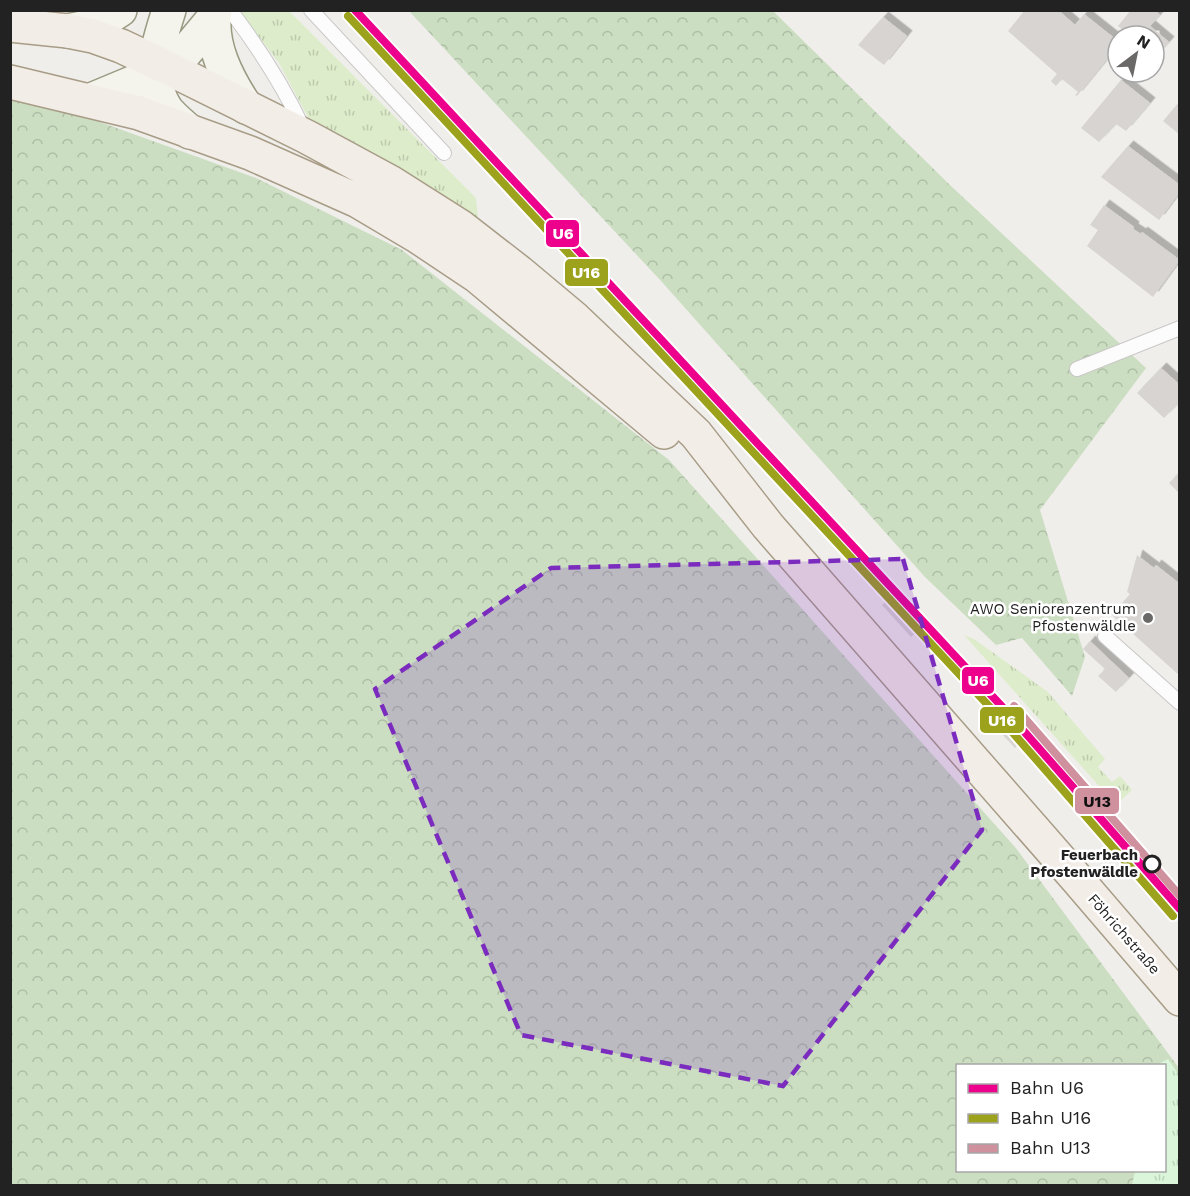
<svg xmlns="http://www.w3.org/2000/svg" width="1190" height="1196" font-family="'Work Sans',sans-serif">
	<defs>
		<pattern id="grass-tufts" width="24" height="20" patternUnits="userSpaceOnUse" patternTransform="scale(1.5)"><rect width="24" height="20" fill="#ddeccb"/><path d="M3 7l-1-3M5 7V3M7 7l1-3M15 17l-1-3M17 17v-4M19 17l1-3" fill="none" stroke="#bdcaae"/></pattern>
		<pattern id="forest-crowns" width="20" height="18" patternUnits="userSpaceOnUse" patternTransform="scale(1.5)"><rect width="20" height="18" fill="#cbdec1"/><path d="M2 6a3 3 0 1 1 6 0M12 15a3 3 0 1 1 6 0" fill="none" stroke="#aebea6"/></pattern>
		<pattern id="park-tufts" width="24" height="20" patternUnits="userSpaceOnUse" patternTransform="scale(1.5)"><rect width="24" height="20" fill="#daf5da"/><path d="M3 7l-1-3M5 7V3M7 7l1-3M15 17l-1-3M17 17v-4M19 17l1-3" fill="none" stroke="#bbd2bb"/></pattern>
		<filter id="shadow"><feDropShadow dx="5.5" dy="-5.5" stdDeviation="0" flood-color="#0004"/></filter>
	</defs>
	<rect width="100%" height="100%" fill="#f0eeeb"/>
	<path fill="url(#grass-tufts)" d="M239,11H289L476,198L479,229L311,123L279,63Z
		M964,635L974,639L1048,692L1105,759L1098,767L1112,782L1120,776L1132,790L1116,805Z"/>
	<path fill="url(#forest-crowns)" fill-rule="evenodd" d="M409,11H773L951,186L1146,368L1040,510L1085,657L1072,696L1022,638L996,645L925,577L661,281Z
		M11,100L97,121L256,178L402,250L669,460L1015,847L1179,1068V1185L11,1186ZM958,1066H1164V1170H958Z"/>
	<path fill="url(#park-tufts)" d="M1168,1059L1179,1075V1185H1132L1135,1171L1164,1170V1066L1156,1065Z"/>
	<path fill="#d7d4d2" filter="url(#shadow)" d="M1025,10H1058L1075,25L1084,14L1118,41V46L1077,96L1075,95L1078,92L1062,79L1056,86L1051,81L1057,74L1008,31Z
		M1131,10H1155L1160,15L1150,26L1169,42L1154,59V36H1130L1118,26Z
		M883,17L907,36L884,65L858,45Z
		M1121,80L1150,103L1126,131L1116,124L1099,142L1081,128Z
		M1180,101V135L1163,121Z
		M1128,146L1180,185V192L1159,220L1101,177Z
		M1104,205L1134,227L1133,229L1141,234L1142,232L1180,260L1153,297L1087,246L1098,230L1090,225Z
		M1161,368L1180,385V402L1164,418L1137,393Z
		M1180,472V494L1169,483Z
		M1137,555L1154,568L1156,565L1180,584V676L1112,615L1130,594L1127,592Z
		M890,598L919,630L911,637L882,605Z
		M1090,641L1129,678L1116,692L1098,676L1105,669L1083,649Z
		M993,709L1022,741L1015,748L985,716Z"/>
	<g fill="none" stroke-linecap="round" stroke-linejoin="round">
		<g stroke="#c9c8c7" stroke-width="16">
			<path id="service" d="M230,10C259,48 284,87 304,130
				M311,10L444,153
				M1077,369L1180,328
				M1105,636L1180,703"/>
		</g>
		<g stroke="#999a82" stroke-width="36">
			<path id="secondary" d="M169,10C159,43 145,77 166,109C172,117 182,125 190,132
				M215,10C209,45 228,80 246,107
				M68,31L97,25L120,10
				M91,100L168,68L179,60L213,19"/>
		</g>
		<g stroke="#a79c86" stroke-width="36">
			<path id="primary" d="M10,25L68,31L93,36L121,46L168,68L307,137L390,182L461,227L519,272L574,318L696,434L768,526L1077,879L1180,999
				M10,82L139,113L250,153L358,201L417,236L477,276L664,432"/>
		</g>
		<use href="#service" stroke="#fdfcfc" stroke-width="14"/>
		<use href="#secondary" stroke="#f4f4ed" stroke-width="33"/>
		<use href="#primary" stroke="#f3ede7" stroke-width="33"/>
		<g stroke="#fff" stroke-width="12">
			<path id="rail-1" d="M355,10L1007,712L1180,909"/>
		</g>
		<g stroke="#fff" stroke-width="12">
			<path id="rail-2" d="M348,16L1000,718L1173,916"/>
		</g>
		<g stroke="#fff" stroke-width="12">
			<path id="rail-3" d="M1014,706L1180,896"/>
		</g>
		<use href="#rail-1" stroke="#ec008c" stroke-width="8"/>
		<use href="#rail-2" stroke="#9ca21b" stroke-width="8"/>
		<use href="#rail-3" stroke="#cf919e" stroke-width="8"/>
	</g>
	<path fill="#7b2cbf" fill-opacity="0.2" stroke="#7b2cbf" stroke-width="4.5" stroke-dasharray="12 8" stroke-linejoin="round" d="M903,559L982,830L783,1086L521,1035L375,689L551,568Z"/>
	<circle fill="#6a6968" stroke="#fff" stroke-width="2" cx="1148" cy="618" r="6"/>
	<circle fill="#fff" stroke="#222" stroke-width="3" cx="1152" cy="864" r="8"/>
	<g text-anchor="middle" stroke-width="5" stroke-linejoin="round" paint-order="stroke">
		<g font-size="15" fill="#222" stroke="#fff" text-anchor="end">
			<text x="1136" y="614">AWO Seniorenzentrum<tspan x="1136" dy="17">Pfostenwäldle</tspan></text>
		</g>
		<g font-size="15" font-weight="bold" fill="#222" stroke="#fff" text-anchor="end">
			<text x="1138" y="860">Feuerbach<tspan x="1138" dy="17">Pfostenwäldle</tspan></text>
		</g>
		<g font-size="15" fill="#222" stroke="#fff">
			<text transform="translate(1124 934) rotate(49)" y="5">Föhrichstraße</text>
		</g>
	</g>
	<g stroke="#fff" stroke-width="2">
		<rect x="545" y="219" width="35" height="29" rx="6" fill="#ec008c"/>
		<rect x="564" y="258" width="45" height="29" rx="6" fill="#9ca21b"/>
		<rect x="961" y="666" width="34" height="29" rx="6" fill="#ec008c"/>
		<rect x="979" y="706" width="46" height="28" rx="6" fill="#9ca21b"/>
		<rect x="1074" y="787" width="46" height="28" rx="6" fill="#cf919e"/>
	</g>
	<g font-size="16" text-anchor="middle" font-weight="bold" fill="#fff">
		<text x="563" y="239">U6</text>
		<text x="586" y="278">U16</text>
		<text x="978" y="686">U6</text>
		<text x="1002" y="726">U16</text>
	</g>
	<g font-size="16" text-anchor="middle" font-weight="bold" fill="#111">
		<text x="1097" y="807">U13</text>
	</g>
	<rect width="1190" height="1196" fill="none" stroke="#222222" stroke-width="24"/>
	<rect x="956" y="1064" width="210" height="108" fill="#ffffff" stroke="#a7a7a7" stroke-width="1.5"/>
	<rect x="968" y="1084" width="30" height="9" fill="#ec008c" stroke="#a7a7a7" stroke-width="1.5"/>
	<text x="1010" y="1094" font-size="18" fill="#222222">Bahn U6</text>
	<rect x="968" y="1114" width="30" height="9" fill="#9ca21b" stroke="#a7a7a7" stroke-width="1.5"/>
	<text x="1010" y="1124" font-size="18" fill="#222222">Bahn U16</text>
	<rect x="968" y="1144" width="30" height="9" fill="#cf919e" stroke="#a7a7a7" stroke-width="1.5"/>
	<text x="1010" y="1154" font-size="18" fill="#222222">Bahn U13</text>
	<g transform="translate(1136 54) rotate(32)"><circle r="28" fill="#ffffff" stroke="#a7a7a7" stroke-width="1.5"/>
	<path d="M0-4.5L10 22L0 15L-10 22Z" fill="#6a6968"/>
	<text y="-9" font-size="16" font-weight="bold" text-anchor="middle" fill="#222222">N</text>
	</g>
</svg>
